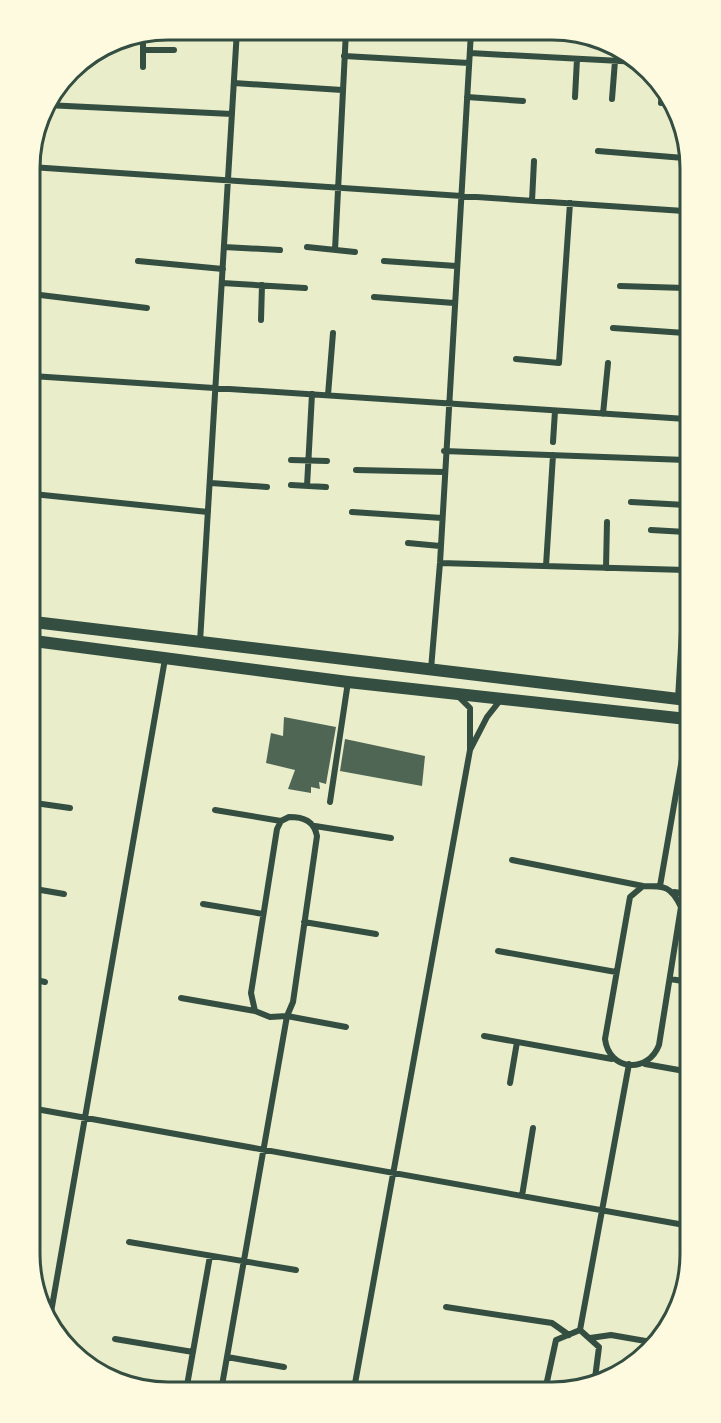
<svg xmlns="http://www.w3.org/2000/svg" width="721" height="1423" font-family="'Space Grotesk',sans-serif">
	<rect width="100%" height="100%" fill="#e9edc9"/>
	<path fill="#4f6655" d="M284,717L336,727L326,784L319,782L320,789L311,787V793L288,789L295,770L266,763L271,733L283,736Z
		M345,739L425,756L422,786L340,771Z"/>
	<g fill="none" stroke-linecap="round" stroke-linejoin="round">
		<path stroke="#344e41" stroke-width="6" d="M143,50H174
			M470,53L639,62
			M344,56L469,63
			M143,67V35
			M234,83L342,90
			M467,97L523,101
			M575,97L577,59
			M612,99L615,61
			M661,103L662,91
			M46,105L232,114
			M598,151L684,158
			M31,167L684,211
			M532,201L534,161
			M224,247L280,250
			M307,247L355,252
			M335,250L346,31
			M138,261L223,269
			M384,261L456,266
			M222,283L305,288
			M620,286L685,288
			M32,294L147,308
			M374,297L454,303
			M261,320L262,285
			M613,328L685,333
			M516,359L559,363L570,203
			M32,376L686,419
			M328,395L333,333
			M603,414L608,363
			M553,442L555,411
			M444,451L686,460
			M291,460L327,461
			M356,470L444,472
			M211,483L267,487
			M291,485L326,487
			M307,486L312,394
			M33,494L208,512
			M631,502L686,505
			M352,512L442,518
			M651,530L686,532
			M408,543L440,546
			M440,563L686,570
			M546,566L553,455
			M606,568L607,522
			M200,642L237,30
			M431,669L440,563L471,32
			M458,696L470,708V750L487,717L502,698
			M678,699L686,563
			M330,802L348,682
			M35,803L70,808
			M215,810L281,821
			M289,817C304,817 314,821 317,836L293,1002L287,1016L270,1017L255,1011L251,993L277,829L281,821Z
			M315,826L391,838
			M512,860L643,886
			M643,886C665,886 671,886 681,907L659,1045C648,1074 609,1071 605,1039L630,897Z
			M660,886L687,730
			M35,889L64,894
			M674,892L688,894
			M203,904L263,914
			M304,922L376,934
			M498,951L616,972
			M670,979L689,982
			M36,980L45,982
			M181,998L255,1011
			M484,1036L612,1059
			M645,1064L690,1072
			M510,1083L517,1042
			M36,1109L690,1226
			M522,1196L533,1128
			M129,1242L296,1270
			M446,1307L552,1323L569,1335
			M50,1318L165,659
			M580,1330L629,1064
			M590,1338L611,1335L657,1343
			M115,1339L193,1352
			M227,1357L284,1367
			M546,1386L556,1340L580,1330L599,1347L594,1386
			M354,1389L470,750
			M186,1391L210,1256
			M221,1391L287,1016L346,1027"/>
		<path stroke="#344e41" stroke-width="12" d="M34,622L687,700
			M34,641L348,682L687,719"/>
	</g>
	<path d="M0 0H721V1423H0ZM168 40H552A128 128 0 0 1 680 168V1254A128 128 0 0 1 552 1382H168A128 128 0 0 1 40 1254V168A128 128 0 0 1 168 40Z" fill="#fefae0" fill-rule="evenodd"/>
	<path fill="none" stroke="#344e41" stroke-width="3" d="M168 40H552A128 128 0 0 1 680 168V1254A128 128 0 0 1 552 1382H168A128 128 0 0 1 40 1254V168A128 128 0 0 1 168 40Z"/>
</svg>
